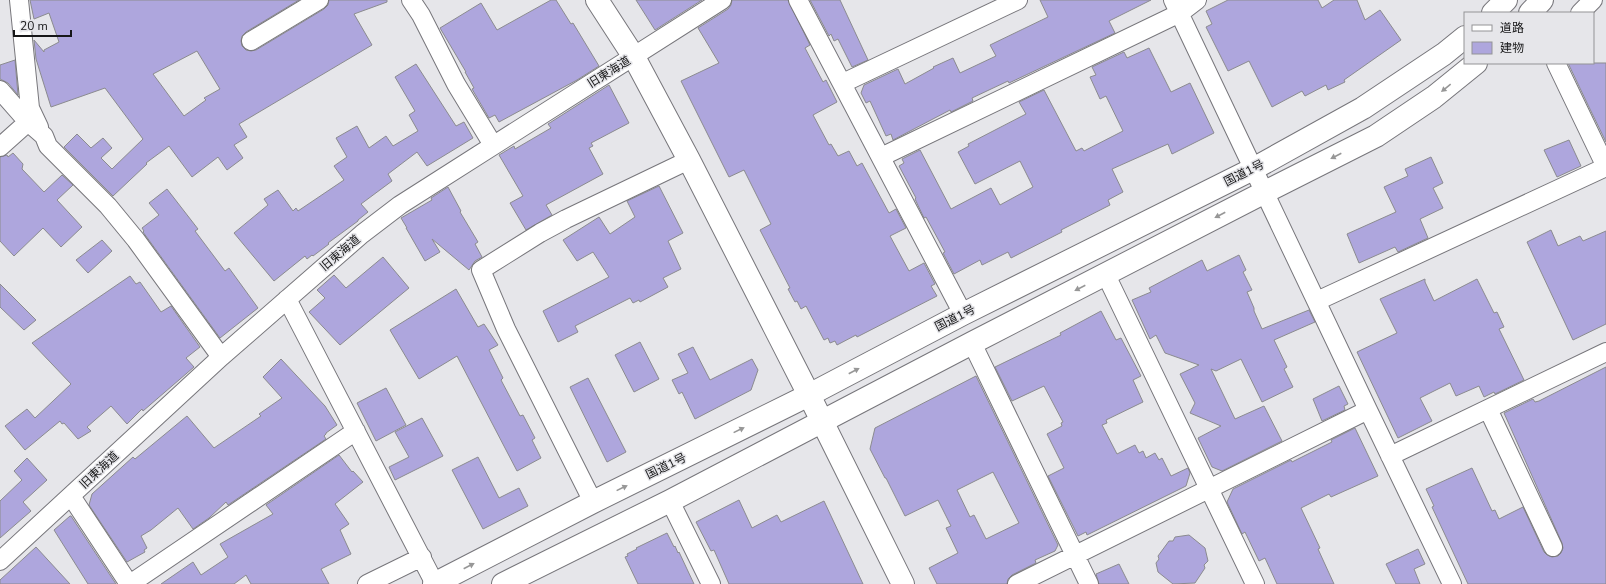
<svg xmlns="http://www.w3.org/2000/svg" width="1606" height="584" font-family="'Nunito Sans','Noto Sans JP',sans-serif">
	<rect width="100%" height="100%" fill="#e6e6ea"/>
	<path fill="#aea6dd" stroke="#8b8b8f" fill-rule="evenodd" d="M30,0H299L246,32L242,36L241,41L242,46L246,50L251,51L256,50L324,9L328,5L329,0H387V2L354,14L372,45L239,124L247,137L234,145L243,158L227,170L218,157L192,177L169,146L146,163L147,164L113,196L64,147L77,134L91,148L103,138L112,148L101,158L112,169L143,139L105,88L51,107L36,59L34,40L44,52V50L59,42L49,13L34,19ZM197,51L220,89L204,98L206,100L184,116L153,74Z
		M551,0H556L571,24L573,23L599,66L577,80L499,122L495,115L489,118L472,89L474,88L465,72H466L440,28L481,3L497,30Z
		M636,0H702L655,30Z
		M732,0H788L810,45L805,48L823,82L826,80L837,102L813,115L829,145L831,144L838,156L849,151L857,166L862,163L889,213L896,209L906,228L890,236L909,271L924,263L935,284L931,286L937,296L857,337L856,335L837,345L835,341L830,343L828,338L824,340L806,306L801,309L797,301L795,302L788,289L790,288L760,230L771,224L744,170L729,177L681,81L719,63L698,28L728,9L731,5Z
		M810,0H840L868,60L852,67L838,39L834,41L831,34L829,36Z
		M1040,0H1151L1109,21L1115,33L1009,83L1008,81L972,98L973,101L951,112L950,110L893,140L891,134L886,136L870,101L866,103L861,93L864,85L898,69L905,84L934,68L933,67L953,58L960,73L996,56L990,45L1048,17Z
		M1228,0H1318L1322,8L1334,0H1357L1365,20L1380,10L1401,40L1344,80L1345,82L1328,90L1326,85L1305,96L1302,91L1272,107L1249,61L1228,71L1206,27L1212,24L1206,11Z
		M1149,48L1171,92L1190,83L1214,133L1172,154L1168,144L1112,169L1123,192L1108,200L1110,205L1061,230L1062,232L1011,258L1008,252L982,265L980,260L954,274L943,253L945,252L926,217L924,218L915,199L916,198L899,166L904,163L902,159L920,150L951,209L991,188L1000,205L1033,187L1020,161L975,184L958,152L969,146L968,144L1026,114L1019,102L1044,90L1076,151L1082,148L1084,151L1123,131L1106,96L1100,99L1090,77L1096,75L1092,67L1124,52L1127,58Z
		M15,60L18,95L8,83L0,79V65Z
		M1568,63H1606V142L1588,105Z
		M416,64L456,126L464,122L473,138L427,166L417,152L388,174L392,181L361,204L368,212L358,220V221L328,243L329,244L313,256L312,255L307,259L305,256L274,281L234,233L268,205L264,199L278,190L293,211L296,208L298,211L344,180L334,166L347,157L336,138L357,126L369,148L386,136L393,146L418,131L409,115L415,111L395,77Z
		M609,85L629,123L591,143L593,146L589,148L603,174L546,205L552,215L526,230L510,203L523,196L499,155L514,146L515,149L551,128L548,124Z
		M1569,140L1581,166L1557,177L1544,150Z
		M13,153L23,164L22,169L44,192L62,175L73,185L57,200L82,227L61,247L43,228L14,256L0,241V157L7,155L8,157Z
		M1431,157L1443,183L1433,188L1443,208L1420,219L1428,238L1398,252L1395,247L1359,263L1347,234L1396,212L1384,187L1408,176L1405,169Z
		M659,186L683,233L668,241L681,269L663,278L668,287L640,302L639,300L633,303L630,298L575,326L578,332L558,342L543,311L609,277L593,252L577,261L563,240L599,217L610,234L635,217L627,201Z
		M448,187L461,211L460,212L478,242L475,244L482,257L475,261L469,270L432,239L440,252L425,261L406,228H407L401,218L432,200L431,198Z
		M167,189L198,229L195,231L225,271L229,268L258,308L220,338L143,232L144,231L142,228L159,215L149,203Z
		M1551,230L1558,246L1580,236L1583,241L1606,231V324L1573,340L1527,242Z
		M102,240L112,251L88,273L76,260Z
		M1239,255L1246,270L1243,272L1252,290L1247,292L1254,308V311L1262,329L1309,310L1315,322L1274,340L1287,367L1284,369L1293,387L1262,402L1241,359L1216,371L1211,369L1235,419L1264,406L1282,441L1222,471L1212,467L1198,438L1221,426L1190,413L1195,403L1180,374L1199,365L1165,353L1156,335L1150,339L1132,300L1151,292L1149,288L1202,260L1207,271Z
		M383,257L409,288L340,345L309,312L325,298L317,290L334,275L346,288Z
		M130,276L136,284L140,282L161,312L171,306L200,347L186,358L194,367L143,411L142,409L127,424L111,406L87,427L91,431L78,439L64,423L62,424L60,421L25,450L5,426L27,409L35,418L71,384L32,343Z
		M1425,279V282L1434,301L1477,279L1494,313L1497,312L1504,327L1499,329L1524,380L1495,394L1494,392L1484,397L1479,386L1456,396L1450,383L1420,398L1432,421L1398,438L1357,352L1397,333L1380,299Z
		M0,284L36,320L24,330L0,307Z
		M456,289L478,327L484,324L498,345L489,350L503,378L501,380L520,416L523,415L535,438L532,440L541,458L517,471L457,356L419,379L390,330Z
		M1101,311L1116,340L1121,338L1141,376L1133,380L1143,402L1106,420L1107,423L1102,425L1117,454L1135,445L1139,453L1143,451L1146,458L1155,453L1159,460L1162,458L1171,476L1188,468L1190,473L1186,486L1087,535L1086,532L1078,536L1048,476L1064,468L1047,434L1062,426L1061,423L1063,422L1044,386L1012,401L995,367L1061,335L1060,333Z
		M640,342L659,379L634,392L615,355Z
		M693,347L710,380L752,359L758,370L751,390L695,419L682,392L679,394L672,380L688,373L678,354Z
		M281,359L325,406L337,425L326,433V434L324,436L326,439L228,505L226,502L209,518L193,529L178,508L151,530L141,536L147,548L144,550L145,552L127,562L89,505L92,494L133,457L135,459L187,416L214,448L261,416L259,414L282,398L263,377Z
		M1606,367V584H1468L1432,507L1434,506L1426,489L1472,468L1492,511L1495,510L1499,519L1523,507L1544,552L1547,555L1552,557L1558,556L1561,553L1563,548L1562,543L1504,413L1533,399L1535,402L1539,401Z
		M976,376L1058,545L1055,551L1035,560L1036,563L1012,575L1008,579L1007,584H937L929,568L958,553L946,528L951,526L938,500L905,516L886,478H885L870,449L875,428ZM993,472L1019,523L986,539L974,515L970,517L957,490Z
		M588,378L626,452L607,462L570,387Z
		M1339,386L1348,404L1344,406L1345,410L1322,421L1313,399Z
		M386,388L406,425L376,441L357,403Z
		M422,418L443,456L395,480L389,467L409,457L395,432Z
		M1355,428L1378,476L1331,497L1329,494L1301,508L1320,548L1318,549L1334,584H1277L1265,558L1259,561L1245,532L1242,534L1227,502L1233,489L1291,460L1292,462L1332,442L1331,440Z
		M339,455L352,472L353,471L363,482L335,504L349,524L340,530L351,554L321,569L329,584H251L246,575L234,584H161L193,562L201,575L228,557L220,544L273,514L266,505Z
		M478,457L499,498L519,488L528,506L483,529L452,470Z
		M27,458L47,480L23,502L31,511L0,538V501L22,480L14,471Z
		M739,500L752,528L777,515L781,522L824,501L863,584H729L714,550L711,551L696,522Z
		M70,516H71L116,584H88L54,530Z
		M667,533L674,547L675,546L678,553L679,552L694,584H638L625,557L628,556L627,554L637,549L636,548Z
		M1189,535L1205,548L1208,561L1204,565L1205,568L1195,583L1173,584L1158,572L1156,563L1159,559L1158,556L1169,541H1173L1175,537Z
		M36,547L70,584H0V580Z
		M1418,549L1425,564L1414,569L1420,584H1396L1386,564Z
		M1119,564L1129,584H1099L1096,574Z"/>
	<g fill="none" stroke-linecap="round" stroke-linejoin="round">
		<g stroke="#77767b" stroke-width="20">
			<path id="street" d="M19,0L30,108L39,127
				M411,0L421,15L456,84L493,145
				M798,0L963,314
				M1173,0L1368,410L1452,584
				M1580,13L1593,0
				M251,41L319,0
				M1556,63L1606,167
				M843,83L1018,0
				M0,90L28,122L44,136L48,146L108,206L136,240L221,357
				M0,147L28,122
				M881,157L1180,13L1197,0
				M1106,275L1255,584
				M287,299L435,584
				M1317,301L1606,167
				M972,343L1089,584
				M1488,409L1553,547
				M1390,456L1606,352
				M71,496L129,584
				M670,501L711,584
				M593,502L506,329L481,270L540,233L566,219L689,160
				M0,561L221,357L362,234L400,205L722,0
				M130,584L356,431
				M367,584L422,557
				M1017,584L1368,410"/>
		</g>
		<g stroke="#77767b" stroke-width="24">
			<path id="secondary" d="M597,0L634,57L689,160L809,395L903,584"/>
		</g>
		<g stroke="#77767b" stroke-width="24">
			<path id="highway" d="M1493,13L1506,0
				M1530,13L1542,0
				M434,584L593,502L809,395L963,314L1253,169L1363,108L1444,54L1465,37
				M503,584L670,501L972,343L1265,192L1376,136L1434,97L1476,63"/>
		</g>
		<use href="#street" stroke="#fff" stroke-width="18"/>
		<use href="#secondary" stroke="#fff" stroke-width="22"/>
		<use href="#highway" stroke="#fff" stroke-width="22"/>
	</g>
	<defs><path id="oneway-solid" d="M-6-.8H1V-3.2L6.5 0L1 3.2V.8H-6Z"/></defs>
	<g fill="#979797">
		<use href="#oneway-solid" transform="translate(1446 88) rotate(141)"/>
		<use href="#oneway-solid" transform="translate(1336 156) rotate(153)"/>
		<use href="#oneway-solid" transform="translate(1220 215) rotate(152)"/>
		<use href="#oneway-solid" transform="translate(1080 288) rotate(153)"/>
		<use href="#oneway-solid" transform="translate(854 371) rotate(-28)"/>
		<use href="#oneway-solid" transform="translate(739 430) rotate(-26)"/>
		<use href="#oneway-solid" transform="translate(622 488) rotate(-26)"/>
		<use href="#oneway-solid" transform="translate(469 566) rotate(-27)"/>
	</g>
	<g text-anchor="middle" stroke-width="3" stroke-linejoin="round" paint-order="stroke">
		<g font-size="12" fill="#171718" stroke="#e6e6ea">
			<text transform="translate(609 72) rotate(-32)" y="4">旧東海道</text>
			<text transform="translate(1244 173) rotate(-27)" y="4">国道1号</text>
			<text transform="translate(340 253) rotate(-40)" y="4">旧東海道</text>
			<text transform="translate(955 318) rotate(-27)" y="4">国道1号</text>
			<text transform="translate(666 466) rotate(-26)" y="4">国道1号</text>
			<text transform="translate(99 470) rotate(-43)" y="4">旧東海道</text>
		</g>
	</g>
	<rect x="1464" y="12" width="130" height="52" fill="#e6e6ea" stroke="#939396"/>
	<rect x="1472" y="25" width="20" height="6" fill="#ffffff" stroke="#939396"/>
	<text x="1500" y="32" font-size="12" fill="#171718">道路</text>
	<rect x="1472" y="42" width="20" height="12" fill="#aea6dd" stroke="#939396"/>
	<text x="1500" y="52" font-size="12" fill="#171718">建物</text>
	<path d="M14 30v6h57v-6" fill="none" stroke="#171718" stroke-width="2"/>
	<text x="20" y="30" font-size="12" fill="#171718" stroke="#e6e6ea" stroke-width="3" paint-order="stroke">20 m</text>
</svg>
